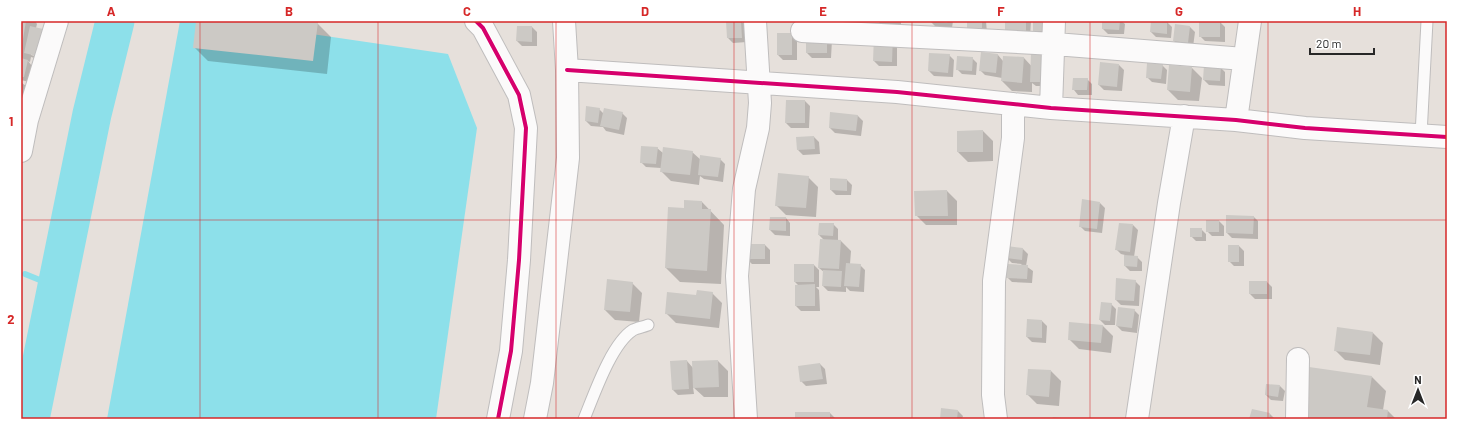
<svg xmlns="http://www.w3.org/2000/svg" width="1468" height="440" font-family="Barlow,sans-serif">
	<rect width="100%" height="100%" fill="#e6e0db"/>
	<path fill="#8de0ea" d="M180,21H223L448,54L477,128L436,419H107Z"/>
	<path fill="#0003" fill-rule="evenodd" d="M21,21H35L37,24L36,28L43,30L48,35L42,60L31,57L30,62L28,61L32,66L29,82L21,80ZM31,53L42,58L31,55Z
		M197,21H299L317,23L331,37L327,74L208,61L194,47Z
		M741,21L746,26L747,42L733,43L728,38L727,22Z
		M878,21H901V25L881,24Z
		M930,21H953L952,28L935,26Z
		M968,21H986L987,33H973L968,28Z
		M1006,21H1031L1030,37Z
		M1034,21L1053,35H1039L1034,30Z
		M1104,21H1121L1125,24L1124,34H1108L1103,29Z
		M1152,21L1167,22L1172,27L1171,38L1156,37L1151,32Z
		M1220,22L1225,27V42L1205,41L1200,36Z
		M532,27L537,32V46H522L517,41Z
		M1190,27L1195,32L1193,47L1179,46L1174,41Z
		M792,34L797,39V60H783L778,55Z
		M832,40L831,58H812L807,53Z
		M897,42V66H879L874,61Z
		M982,53L998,55L1003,61L1024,58L1050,86H1036L1032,83V92L1012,91L1002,81V78L985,75L980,70Z
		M949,55L954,60L953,77L934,76L929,71Z
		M972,58L977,63L976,75L962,74L957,69Z
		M1119,65L1124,70L1122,91L1104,90L1099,85Z
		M1162,65L1167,70L1166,84L1152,82L1147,77Z
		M1220,67L1225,72V86L1209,85L1204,80Z
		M1192,68L1202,78L1199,101L1178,100L1168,90Z
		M1087,79L1092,84V95H1078L1074,90Z
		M21,82L27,87L21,107Z
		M805,101L810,106L809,128H791L786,123Z
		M599,109L604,114L622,113L627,118L624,135L606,131L603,127L591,126L586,121Z
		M831,113L858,116L863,121L861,136L835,133L830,128Z
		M983,131L993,141V161L968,162L958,152V132Z
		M814,137L819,142L820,154L803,155L798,150Z
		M657,148L663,153L692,152L701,160L720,159L725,164L723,182L704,179L700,176L699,185L671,181L661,171V168L646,167L641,162Z
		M808,177L818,187L816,217L786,215L776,205Z
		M847,180L852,185L851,195H836L831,190Z
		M947,191L957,201V225H926L916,215Z
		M702,202L724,225L721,284L680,282L666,268L685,209Z
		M1100,203L1105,208L1102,233L1085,231L1080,226Z
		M1253,216L1258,221V239L1232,238L1227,233Z
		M771,218H786L790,223V236L775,235L770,230Z
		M1219,221L1224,226V236H1212L1207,231Z
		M833,224L838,229V241H841L851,251L850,264L860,265L865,270L864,292L850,291L846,287V292L828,291L823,286L824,272L819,268L824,240L819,235Z
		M1133,225L1138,230L1134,257H1137L1142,262V271H1130L1125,266V255L1121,254L1116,249Z
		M1201,229L1206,234V241H1196L1191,236Z
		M765,245L770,250V264H752L747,259Z
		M1239,246L1244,251V266H1234L1229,261Z
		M1023,249L1028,254L1026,266L1033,271L1032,283L1012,282L1007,277L1022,264L1012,263L1007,258Z
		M795,265H814L819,270V287H816L819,290L820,311H801L796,306L799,286L795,282Z
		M1135,281L1140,286L1139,306L1121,305L1116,300Z
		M1267,282L1272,287V299H1255L1250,294Z
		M632,283L642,293L639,322L615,320L605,310Z
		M712,293L722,303L719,328L676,323L666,313L697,296Z
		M1111,304L1116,309L1115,325H1105L1100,320Z
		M1134,310L1139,315L1137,333L1122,331L1117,326Z
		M1042,321L1047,326L1046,343L1032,342L1027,337Z
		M1070,323L1103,326L1113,336L1111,353L1079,349L1069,339Z
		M1373,333L1383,343L1380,365L1345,360L1335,350Z
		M687,361L693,368L718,361L728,371V397H704L693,387L694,394L678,395L673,390Z
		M820,364L825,369L827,384L806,386L801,381Z
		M1051,371L1061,381L1059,406L1037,404L1027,394Z
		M1372,377L1386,391L1383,410L1388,411L1396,419H1302Z
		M1280,386L1285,391L1283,401L1271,400L1266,395Z
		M1253,410L1270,414L1275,419H1250Z
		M958,411L963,416L962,419H941Z
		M830,413L836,419H796Z"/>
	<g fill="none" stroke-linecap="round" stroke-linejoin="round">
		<path stroke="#8de0ea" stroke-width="6" d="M25,274L57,287"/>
		<path stroke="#8de0ea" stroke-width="39" d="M30,419L92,114L115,21"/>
	</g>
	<path fill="#ccc9c5" d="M21,21H26L22,45H21Z
		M196,21L318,22L313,61L193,48Z
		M726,21H741L742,38H727Z
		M933,21H948L947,23Z
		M967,21H982V28H967Z
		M1005,21H1026V33L1005,32Z
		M1033,21H1049V31H1033Z
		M1102,21H1120L1119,30L1102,29Z
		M1151,21H1167V34L1150,32Z
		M1199,21H1220V37H1199Z
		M1175,24L1190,26L1188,43L1173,41Z
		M30,26L43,29L37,56L24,53Z
		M517,26H532V42L516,41Z
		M777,33H792V55H777Z
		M806,34H827V53H806Z
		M874,36H893L892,62L873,61Z
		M981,52L998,54L996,73L979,71Z
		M929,53L950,54L948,73L928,71Z
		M1031,53L1046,54L1045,82H1030Z
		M957,56L973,57L972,71L956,70Z
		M1003,56L1024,57L1022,83L1001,81Z
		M21,58L28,60L24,77H21Z
		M1100,62L1119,64L1117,87L1098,85Z
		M1147,63L1163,64L1161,79L1146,78Z
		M1169,65L1192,67L1190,92L1167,90Z
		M1204,65L1221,66L1220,81L1203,80Z
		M1073,78H1088L1087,90H1072Z
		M786,100H805V123H785Z
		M586,106L600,108L598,123L585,121Z
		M604,108L623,112L619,130L600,126Z
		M830,112L858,115L856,131L829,128Z
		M983,130V152H957V131Z
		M814,136L815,149L797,150L796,137Z
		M641,146L658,147L656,164L640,163Z
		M663,147L693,151L690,175L660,172Z
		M700,155L721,158L718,177L698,175Z
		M778,173L809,176L806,208L775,206Z
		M830,178L847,179V191L830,190Z
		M947,190L948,216H915L914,191Z
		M1082,199L1100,202L1097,229L1079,227Z
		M684,200L702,201V209H711L707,271L665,268L668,207L684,208Z
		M1226,215L1254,216L1253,234L1226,233Z
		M770,217H786V231L769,230Z
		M1206,220H1219V232H1206Z
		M819,223H834L833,236L818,235Z
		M1119,223L1133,224L1130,252L1115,250Z
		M1190,228H1202V237H1190Z
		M820,239L841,240L839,269L818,268Z
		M746,244H765V259H746Z
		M1228,245H1239V262H1228Z
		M1007,246L1023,248L1022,260L1006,258Z
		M1124,255L1138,256L1137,267L1124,266Z
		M846,263L861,264L859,287L844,286Z
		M794,264H814V282H794Z
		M1007,264L1028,265L1027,279L1006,278Z
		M823,270L842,271L841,287L822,286Z
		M1116,278L1136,280L1134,301L1115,300Z
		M607,279L633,282L630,312L604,310Z
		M1249,281H1267V294H1249Z
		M815,284V306H795V285Z
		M697,290L713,292L710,319L665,314L667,292L696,295Z
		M1101,302L1112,303L1110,321L1099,320Z
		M1118,307L1135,309L1132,328L1116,326Z
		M1027,319L1042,320V338L1026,337Z
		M1069,322L1103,325L1101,343L1068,340Z
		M1337,327L1373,332L1370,355L1334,351Z
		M687,360L689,389L672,390L670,361Z
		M718,360L719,387L693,388L692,361Z
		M820,363L823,379L800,382L798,366Z
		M1309,367L1372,376L1367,407L1388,410L1387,419H1301Z
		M1028,369L1051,370L1049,397L1026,395Z
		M1266,384L1280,385L1278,397L1265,395Z
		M941,408L958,410L957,419H940Z
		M1252,409L1270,413L1269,419H1249Z
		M795,412H830V419H795Z
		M1053,417L1062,418V419H1052Z"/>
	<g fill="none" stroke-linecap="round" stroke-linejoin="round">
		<g stroke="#bfbdbd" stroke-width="13">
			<path id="service" d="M1421,135L1427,21
				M584,419C594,395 611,344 633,330C637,328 643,327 648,325"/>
		</g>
		<g stroke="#bfbdbd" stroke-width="24">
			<path id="minor" d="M476,21L483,28L519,95L526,128L519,260L511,351L498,419
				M802,31L1055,44L1244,59
				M567,70L897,92L1051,108L1236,120L1305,128L1447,137
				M1051,108L1054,21
				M1236,120L1250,21
				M535,419L542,383L568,158L567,70L564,21
				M746,419L737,276L744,189L758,128L760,103L755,21
				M996,419L993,395L994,281L1013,138V104
				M1137,419L1169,203L1184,116
				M1297,419L1298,359"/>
		</g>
		<g stroke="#bfbdbd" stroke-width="24">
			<path id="tertiary" d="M21,151L27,120L57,21"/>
		</g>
		<use href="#service" stroke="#fbfafa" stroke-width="11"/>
		<use href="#minor" stroke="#fbfafa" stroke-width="22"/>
		<use href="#tertiary" stroke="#fbfafa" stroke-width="22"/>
		<g stroke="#fff" stroke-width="6">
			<path id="cycleway" d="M476,21L483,28L519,95L526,128L519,260L511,351L498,419
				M567,70L897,92L1051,108L1236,120L1305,128L1447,137"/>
		</g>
		<use href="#cycleway" stroke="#d6006c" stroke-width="4"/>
	</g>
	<path fill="none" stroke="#d62828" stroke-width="1" stroke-opacity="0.55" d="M200,21V419M378,21V419M556,21V419M734,21V419M912,21V419M1090,21V419M1268,21V419M21,220H1447"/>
	<rect width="1468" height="440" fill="none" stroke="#ffffff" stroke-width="44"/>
	<g transform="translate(1418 390)" stroke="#ffffff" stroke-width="3" paint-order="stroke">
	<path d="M0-3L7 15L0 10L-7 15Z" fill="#272727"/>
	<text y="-6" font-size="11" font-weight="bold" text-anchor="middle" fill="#272727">N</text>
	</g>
	<path d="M1310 48v6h64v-6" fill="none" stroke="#272727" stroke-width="2"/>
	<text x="1316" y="48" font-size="12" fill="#272727" stroke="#ffffff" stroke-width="3" paint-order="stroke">20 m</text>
	<rect x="22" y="22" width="1424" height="396" fill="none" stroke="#d62828" stroke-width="1.5"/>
	<g font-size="13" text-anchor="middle" font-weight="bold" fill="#d62828">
		<text x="111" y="16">A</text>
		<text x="289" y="16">B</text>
		<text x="467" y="16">C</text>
		<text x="645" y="16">D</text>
		<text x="823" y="16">E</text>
		<text x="1001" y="16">F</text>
		<text x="1179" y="16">G</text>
		<text x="1357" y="16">H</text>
		<text x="11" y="126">1</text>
		<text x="11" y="324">2</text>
	</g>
</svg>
